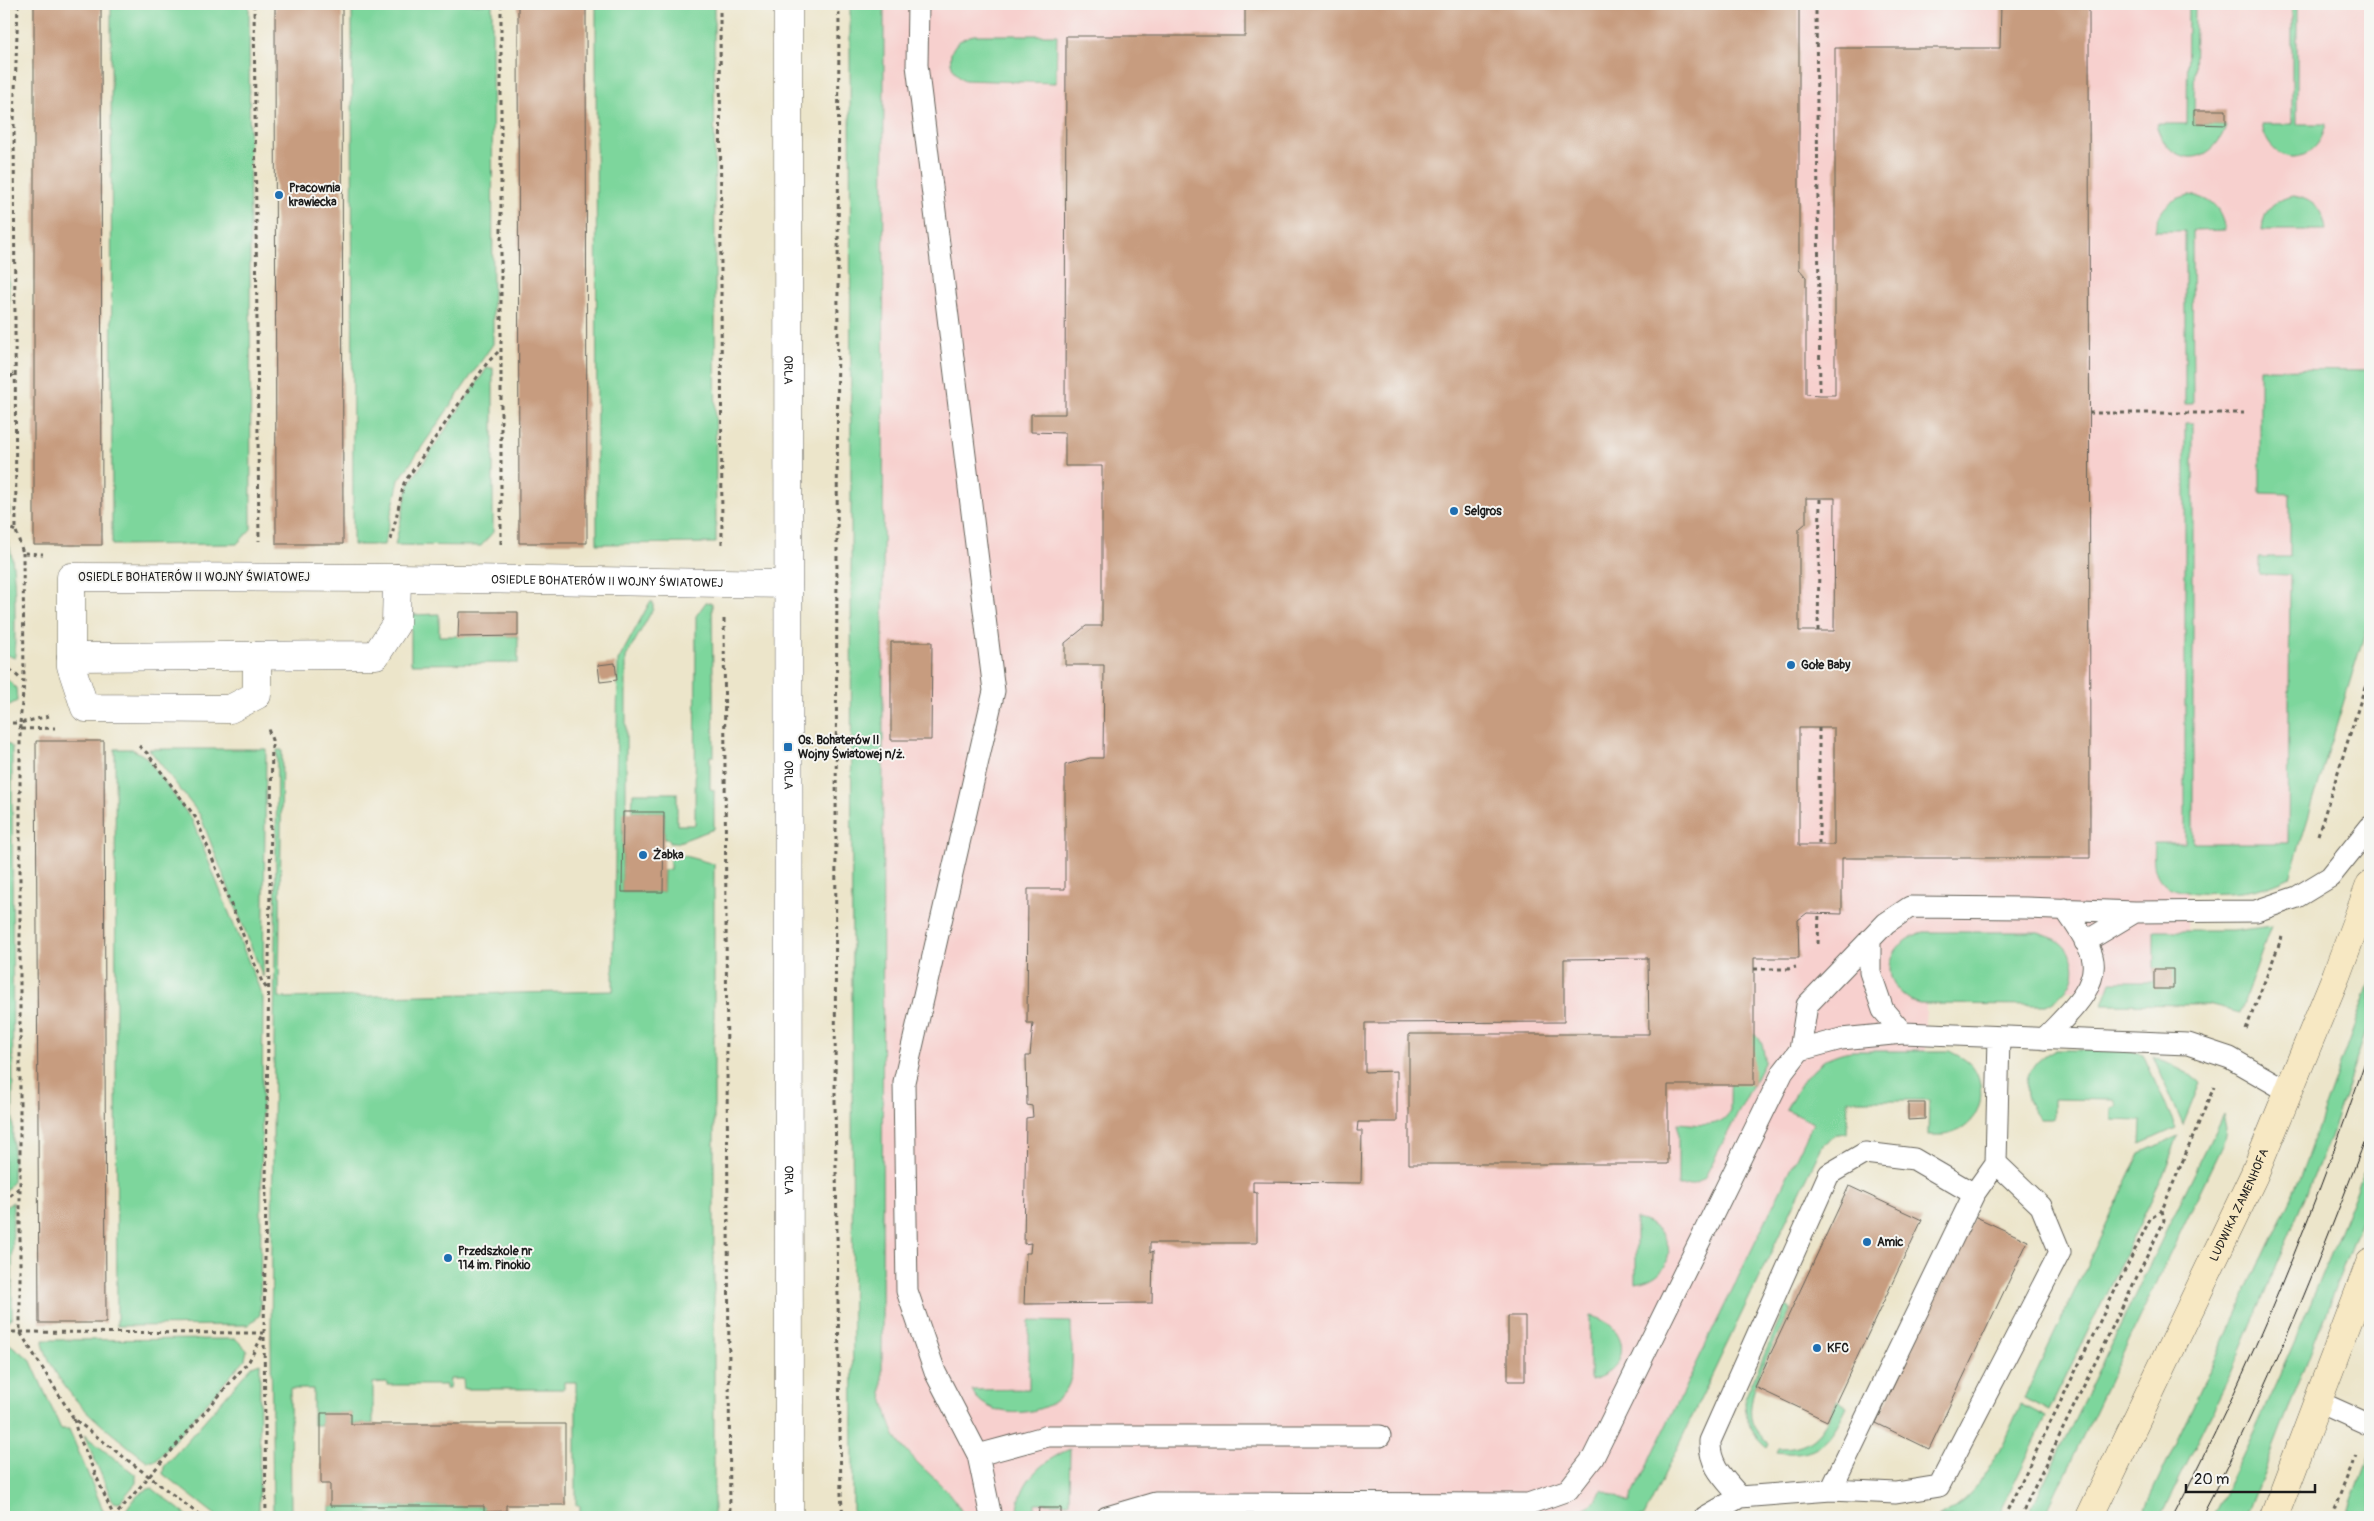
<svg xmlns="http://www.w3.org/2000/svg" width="2374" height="1521" font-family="Pangolin,sans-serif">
	<rect width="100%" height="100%" fill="#f6f6f2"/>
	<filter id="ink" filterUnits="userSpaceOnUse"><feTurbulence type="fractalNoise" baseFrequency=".02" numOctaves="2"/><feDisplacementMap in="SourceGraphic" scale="10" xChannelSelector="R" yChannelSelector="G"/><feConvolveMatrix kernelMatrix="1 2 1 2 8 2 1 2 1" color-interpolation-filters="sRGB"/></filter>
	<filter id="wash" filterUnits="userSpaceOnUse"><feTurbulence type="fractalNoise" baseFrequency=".0096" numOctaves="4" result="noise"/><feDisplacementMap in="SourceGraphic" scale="20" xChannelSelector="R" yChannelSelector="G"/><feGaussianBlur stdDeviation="1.12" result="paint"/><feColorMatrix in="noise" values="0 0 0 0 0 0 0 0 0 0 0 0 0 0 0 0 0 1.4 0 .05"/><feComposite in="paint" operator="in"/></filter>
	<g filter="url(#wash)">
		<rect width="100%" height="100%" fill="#ece5ca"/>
		<path fill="#f7d0ce" d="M870,4H2370V593L2294,850L2186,848L2190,990H1926V1088H1836L1636,1517H867Z"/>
		<path fill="#7dd69c" stroke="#4c795c" d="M4,4H8V121L4,127Z
			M111,4H249L251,529L237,544L112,545Z
			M352,4H492L493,344L399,480L384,545H353Z
			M596,4H714L716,543L597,544Z
			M850,4H884L882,1393C887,1411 890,1433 903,1447C922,1471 952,1488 964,1517H853Z
			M2188,4H2195L2194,124L2226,125C2213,168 2168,168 2156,124H2187Z
			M2292,4H2297V124H2326C2317,168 2269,168 2262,124H2292Z
			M974,35H1057L1056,83L964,80C942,65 948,40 974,35Z
			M4,143L8,144L9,356L4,361Z
			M2190,195C2212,199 2221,209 2225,230L2192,231L2193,404H2185V231H2155C2159,209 2169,199 2190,195Z
			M2294,196C2314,200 2323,210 2326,230H2262C2264,209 2273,200 2294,196Z
			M487,368H493V532L481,546L395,545L409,484Z
			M2260,369L2370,370V616L2290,877C2280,882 2269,886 2258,889C2238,894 2178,898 2163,883C2152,872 2153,857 2154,843H2185V423H2193V843H2288L2290,575L2259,574V557H2290V494L2260,493Z
			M4,393L9,394V516L4,518Z
			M4,533C19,554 14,630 15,658L4,654Z
			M650,602H653V609L626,657V812L623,813L622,892H663L664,870L670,869V852L714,864V1517H580V1506L576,1505V1382H564V1389H464L463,1379H450L449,1389H446V1385H387V1382L373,1383V1424H351V1413H321V1425H313V1389H290L291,1517H273L271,1339L277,750H282L279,998L613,991L618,661Z
			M706,602L712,603L714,756H710V789L714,790V829L676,843H669V839H664V812H632L633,793H677V825H695L696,625V616Z
			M439,614V636H518V663L411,664V615Z
			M4,676L16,688L17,701L4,708Z
			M4,740L12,747L13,1181L4,1193Z
			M115,749H132L146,757L192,820L263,998L260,1315L248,1325L117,1326Z
			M149,749H266L263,977L200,815Z
			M2271,926L2240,1013L2208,1005L2103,1004L2111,982H2154V931H2233Z
			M1924,932H2038C2081,943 2087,985 2046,1005L1918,1004C1877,986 1883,943 1924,932Z
			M2370,981V1020L2329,1140L2226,1384L2160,1517H2141L2299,1180Z
			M1731,1025C1755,1029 1765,1037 1764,1063L1705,1177C1697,1184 1689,1186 1678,1186V1123C1696,1124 1721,1130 1730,1111Z
			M2054,1050H2126L2143,1054L2176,1128L2140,1144L2141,1121L2112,1120V1109L2118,1106L2115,1100L2053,1099V1119H2040C2017,1094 2024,1065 2054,1050Z
			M1851,1051H1949C1957,1055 1966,1059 1972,1066C1988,1087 1982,1123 1955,1132C1946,1136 1938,1135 1928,1135L1929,1100H1848L1847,1133L1838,1134L1823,1144L1644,1517H1567L1592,1504L1602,1490L1629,1503L1813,1123L1786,1110C1801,1081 1816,1056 1851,1051Z
			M2153,1056L2189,1074L2200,1083L2183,1125Z
			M2223,1114L2226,1128L2224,1141L2050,1505L2044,1517H2027Z
			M2178,1136L2162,1178L2049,1411L2024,1398L2140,1153Z
			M2370,1155V1197L2247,1517H2212C2272,1400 2323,1278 2370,1155Z
			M13,1202L12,1317L4,1325V1208Z
			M1636,1219C1679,1228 1680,1276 1636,1283Z
			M1786,1306L1791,1309C1779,1335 1743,1393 1752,1422C1755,1431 1762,1437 1769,1443L1767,1447C1750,1433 1745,1420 1745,1398Z
			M1590,1316C1632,1325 1632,1371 1590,1380Z
			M1029,1321L1071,1322C1071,1339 1075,1369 1069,1384C1057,1415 1000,1422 978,1399C975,1397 974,1393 972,1390L1029,1389Z
			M236,1339L247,1350L245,1359L156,1461H147C110,1432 71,1405 50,1362C47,1354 43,1348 43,1340Z
			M4,1340L30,1359L61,1429H69L106,1517H4Z
			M260,1363L259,1517H218L163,1474L164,1467L252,1366Z
			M1837,1401L1847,1406C1831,1440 1818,1458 1777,1452L1779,1448C1815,1448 1823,1430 1837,1401Z
			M2021,1404L2046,1417L1998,1517H1939C1986,1491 1999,1451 2021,1404Z
			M84,1435L136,1475V1483L119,1503L113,1502Z
			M1070,1449L1069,1503H1035V1517H1018C1017,1483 1040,1462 1070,1449Z
			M2370,1452V1517H2346Z
			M152,1488L189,1517H123C127,1505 139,1491 152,1488Z
			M330,1506H484V1517H330Z"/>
		<g id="blocks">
			<path fill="#c79c7f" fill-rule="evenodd" d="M34,4H101L102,545H34Z
				M275,4H342L343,544H276Z
				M518,4H586L587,543H519Z
				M1245,4H1799V269L1806,277V394L1820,395H1835V48H2000L2001,4H2089L2090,858H1842V914L1807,913L1798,920L1799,958H1754V1085H1668V1164H1409V1034H1649L1648,958L1564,959V1022L1365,1023V1072L1397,1071V1122H1358L1357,1131H1362L1361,1183L1253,1182V1192L1257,1193V1243H1150V1253L1153,1251L1152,1303L1024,1304L1026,1253H1030L1031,1243L1024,1244L1026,1118L1033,1117L1032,1106L1027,1105L1026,1056H1030L1033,1023H1027L1028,889H1065V765L1090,758H1103L1104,665H1065V643L1086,626H1102V466H1065V433L1031,432V414H1065L1066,36H1245ZM1806,498H1835L1834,631H1799V529L1806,523ZM1799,728H1834V845H1799Z
				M2194,110H2226V125L2194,124Z
				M459,612H518V636L458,637Z
				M891,642H932L931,740H891Z
				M615,663L617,680L600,682L598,665Z
				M36,741H104L106,1323H39Z
				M623,812H664L663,892H622Z
				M2154,969H2173V989H2154Z
				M1908,1103H1925V1119L1908,1120Z
				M1849,1186L1922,1220L1827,1421L1755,1387Z
				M1974,1216L2028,1241L1929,1449L1876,1423Z
				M1508,1316H1525V1381H1508Z
				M321,1413H351V1424H565V1505H506V1511L484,1512V1506H330V1484H321Z
				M1039,1508H1061V1517H1038Z"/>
		</g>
	</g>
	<g filter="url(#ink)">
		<use href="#blocks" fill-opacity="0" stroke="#656259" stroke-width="1"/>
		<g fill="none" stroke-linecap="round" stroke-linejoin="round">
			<g stroke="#656259" stroke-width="23">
				<path id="lane" d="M918,4L917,65L994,691L904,1082L907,1291L935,1372L978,1455L991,1517
					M1870,939V972L1883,1010L1903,1033
					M2085,942L2135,912
					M2044,1039C2063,1018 2101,988 2092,956C2087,939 2074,923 2065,909
					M1800,1050L1841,1039L1903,1033L2188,1044L2230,1058L2289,1092
					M2319,1402L2370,1425
					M978,1455L1048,1436H1380
					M1831,1490L1974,1194L1996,1163L1999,1037
					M1740,1497C1725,1479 1709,1466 1710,1441L1829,1174L1865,1153L1914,1159L1974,1194
					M1107,1517L1155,1503L1528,1504L1568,1490L1593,1458L1783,1072L1800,1050L1807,1005L1886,923L1910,907L2026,908L2135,912L2256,911L2297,897L2330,877L2370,827
					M1705,1517L1740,1497L1831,1490L1896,1493L1939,1486L2060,1252L2041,1206L1996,1163"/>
			</g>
			<g stroke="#656259" stroke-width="29">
				<g id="street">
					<path id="s1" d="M788,4L789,1517"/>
					<path d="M71,577L397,578L396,624L376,655L71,657Z"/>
					<path id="s2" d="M397,578L788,584"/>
					<path d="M71,657V666L85,708L230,709L257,695V656"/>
				</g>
			</g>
			<g stroke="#656259" stroke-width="29">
				<g id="secondary">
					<path id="s3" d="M2090,1517L2254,1175L2336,976L2370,885"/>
					<path d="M2274,1517L2370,1263"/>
				</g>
			</g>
			<path stroke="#656259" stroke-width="3" stroke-dasharray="4 4" stroke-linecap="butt" d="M18,4L14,121L16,531L23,553L43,554
				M254,4L259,541
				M501,4V544
				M720,4L722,546
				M839,4L835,1102L841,1495L843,1517
				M1816,11L1820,395
				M4,374H13
				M4,382L14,374
				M2089,413H2244
				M4,526L16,531
				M391,540L404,483L487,363L500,350
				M724,619L730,1517
				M1818,631L1820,498
				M4,664L24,682
				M49,716L20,723V1332L74,1419L202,1517
				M4,723H20L24,683L23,553
				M1819,728V845
				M21,729L55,728
				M139,746L147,753L196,818L262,982L268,990
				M2318,835L2370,671
				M1818,944L1819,913
				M1754,969H1788L1796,967
				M2246,1029L2282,937
				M4,1201L20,1187
				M4,1332L264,1333L249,1361L114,1517
				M74,1419L77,1432L114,1517
				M266,1517L264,1333L272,740L268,729
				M2004,1517L2151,1217L2162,1210
				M2020,1517L2164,1221L2162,1210L2214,1087
				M2331,1517L2356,1455"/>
			<use href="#lane" stroke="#fff" stroke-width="21"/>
			<use href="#street" stroke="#fff" stroke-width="28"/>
			<use href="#secondary" stroke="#f7e8c3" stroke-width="28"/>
			<path stroke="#1c1c1c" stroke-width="1" d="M2173,1517C2251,1369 2317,1206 2370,1047
				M2201,1517C2267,1392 2320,1260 2370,1127"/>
		</g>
	</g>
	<g fill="#1f6fb2" stroke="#f6f6f2" stroke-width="2">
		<circle cx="279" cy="195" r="5"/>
		<circle cx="1454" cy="511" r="5"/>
		<circle cx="1791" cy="665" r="5"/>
		<rect x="783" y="742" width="10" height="10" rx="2.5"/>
		<circle cx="643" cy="855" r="5"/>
		<circle cx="1867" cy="1242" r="5"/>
		<circle cx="448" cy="1258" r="5"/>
		<circle cx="1817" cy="1348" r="5"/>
	</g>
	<g text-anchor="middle" stroke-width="4" stroke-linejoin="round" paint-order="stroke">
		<g font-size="12" font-weight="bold" fill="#1c1c1c" stroke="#f6f6f2" text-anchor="start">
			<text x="289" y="192">Pracownia<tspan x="289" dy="14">krawiecka</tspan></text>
			<text x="1464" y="515">Selgros</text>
			<text x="1801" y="669">Gołe Baby</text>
			<text x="798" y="744">Os. Bohaterów II<tspan x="798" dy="14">Wojny Światowej n/ż.</tspan></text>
			<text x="653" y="859">Żabka</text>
			<text x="1877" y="1246">Amic</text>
			<text x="458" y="1255">Przedszkole nr<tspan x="458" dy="14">114 im. Pinokio</tspan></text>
			<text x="1827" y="1352">KFC</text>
		</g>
		<g font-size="12" fill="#1c1c1c" stroke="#f6f6f2">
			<text dy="4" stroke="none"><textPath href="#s1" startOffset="366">ORLA</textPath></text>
			<text x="194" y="581">OSIEDLE BOHATERÓW II WOJNY ŚWIATOWEJ</text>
			<text dy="4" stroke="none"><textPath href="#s2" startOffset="210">OSIEDLE BOHATERÓW II WOJNY ŚWIATOWEJ</textPath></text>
			<text dy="4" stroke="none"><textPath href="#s1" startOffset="771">ORLA</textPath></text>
			<text dy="4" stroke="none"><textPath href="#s1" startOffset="1176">ORLA</textPath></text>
			<text dy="4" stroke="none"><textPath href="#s3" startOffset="346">LUDWIKA ZAMENHOFA</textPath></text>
		</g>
	</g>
	<rect width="2374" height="1521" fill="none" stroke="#f6f6f2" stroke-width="20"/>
	<path d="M2186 1484v8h129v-8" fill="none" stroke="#1c1c1c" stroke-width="2.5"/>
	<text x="2194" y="1484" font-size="15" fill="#1c1c1c" stroke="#f6f6f2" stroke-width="4" paint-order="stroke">20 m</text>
</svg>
